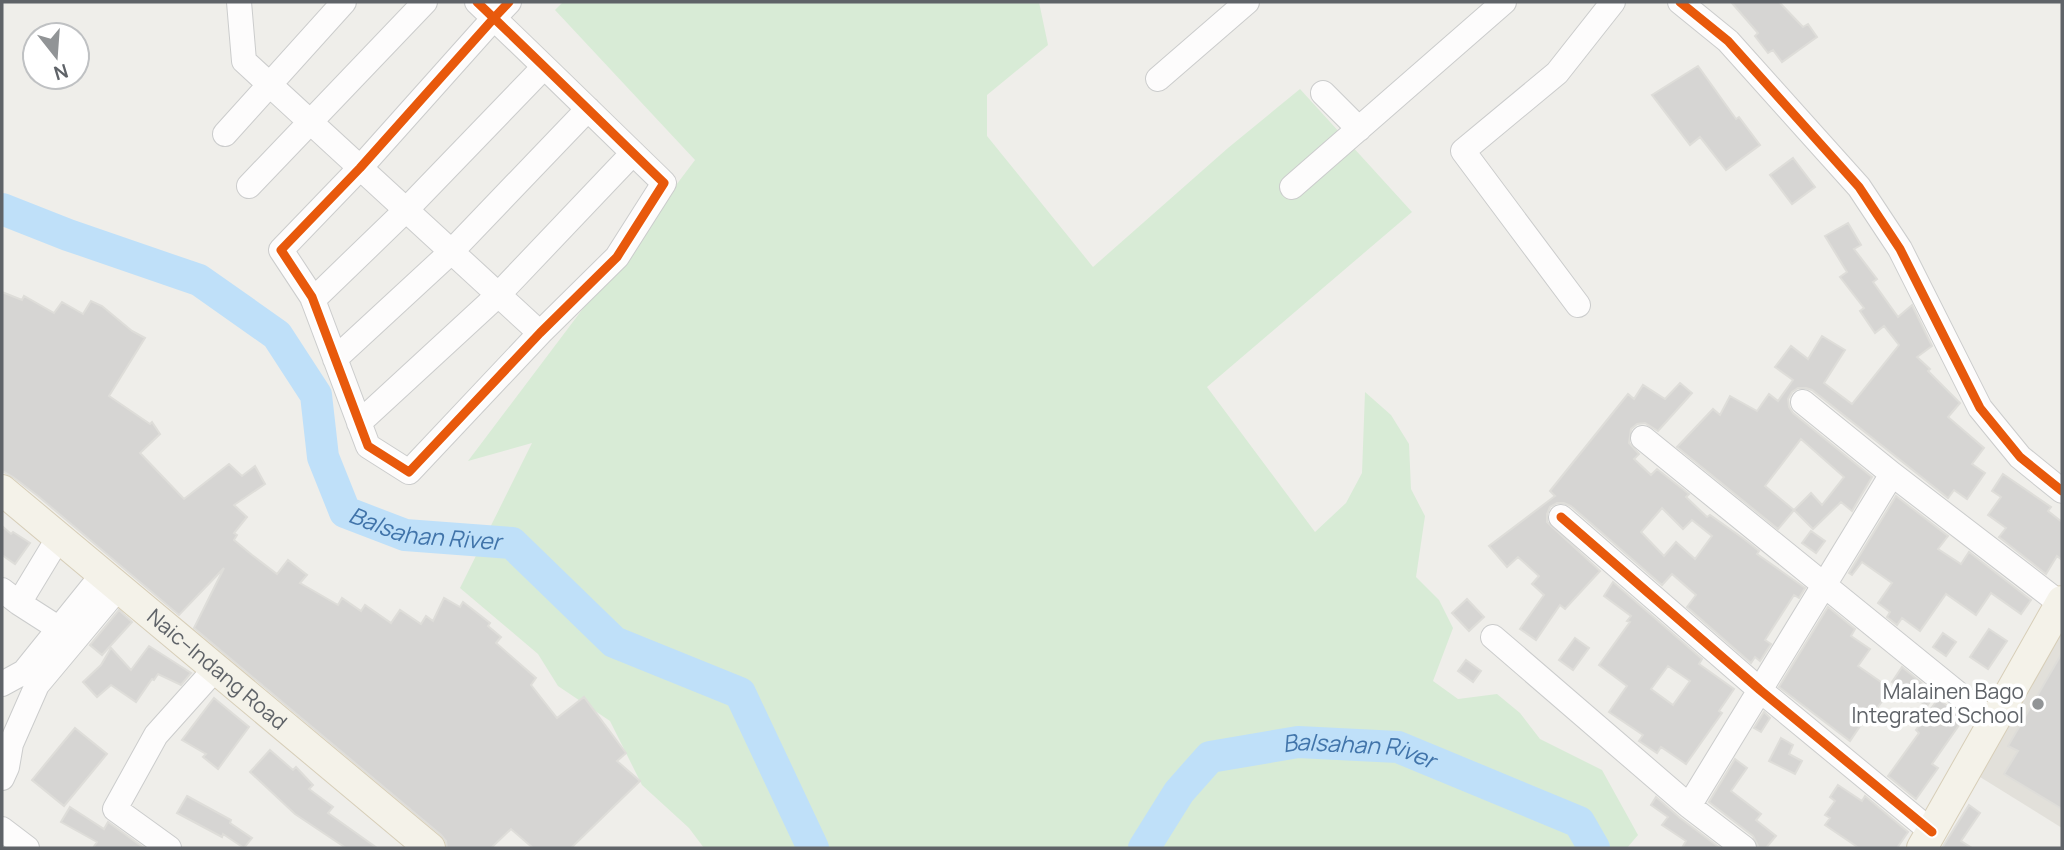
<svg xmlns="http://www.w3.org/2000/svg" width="2064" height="850" font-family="Manrope,sans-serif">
	<rect width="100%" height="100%" fill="#efeeea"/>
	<path fill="#e2e0da" d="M2059,634L2062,636V828L1972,772Z"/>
	<path fill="#d8ebd6" d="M563,2H1039L1048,45L987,95V136L1093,267L1228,148L1300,89L1412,212L1207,387L1315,532L1346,503L1362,473L1365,392L1391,415L1409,444L1411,489L1425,516L1416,577L1439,600L1453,628L1433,681L1458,699L1497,694L1520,713L1540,739L1602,770L1638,835L1627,848H704L689,828L642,785L610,721L558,686L538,654L460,588L532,443L468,461L695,160L555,10Z"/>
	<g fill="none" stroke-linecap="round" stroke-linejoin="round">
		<g stroke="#bfe0f9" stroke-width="32">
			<path id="s1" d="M2,209L68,235L199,280L277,335L316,395L323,457L345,512L405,535L512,543L614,642L740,693L813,848"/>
			<path id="s2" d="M1144,848L1179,792L1210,757L1298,742L1398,747L1579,822L1594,848"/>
		</g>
	</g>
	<path fill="#d6d5d3" stroke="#deddd9" stroke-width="2" fill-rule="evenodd" d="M1731,2H1779L1803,27L1808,24L1817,37L1782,62L1773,50L1768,53L1755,36L1758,33Z
		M1698,66L1736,119L1739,117L1760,145L1726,170L1700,137L1690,145L1652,95Z
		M1793,158L1815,187L1792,204L1770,175Z
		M1848,223L1861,245L1854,249L1877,279L1873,282L1898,317L1912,305L1932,346L1917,357L1930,369L1928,371L1960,403L1948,417L1984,448L1972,464L1985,473L1967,499L1954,490L1948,498L1812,390L1806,388H1798L1792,392L1788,399L1789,407L1793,413L1872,477L1852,511L1841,502L1813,529L1794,510L1778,529L1677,447L1713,409L1720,415L1730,396L1757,411L1769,394L1778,401L1793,380L1775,367L1791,346L1808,359L1822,336L1845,350L1824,383L1852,404L1899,345L1884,326L1875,333L1860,311L1864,308L1840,277L1847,272L1825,236ZM1801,439L1844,477L1822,505L1811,493L1794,510L1765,486Z
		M2,292L22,300L24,296L54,313L62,302L83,314L91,301L102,306L132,331L145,338L109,396L150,424L152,422L160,434L140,453L184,499L229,464L242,476L255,466L265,484L234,505L247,517L234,533L237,535L234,540L252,555L277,574L288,560L307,575L300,583L338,605L342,598L361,611L365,605L391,623L400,610L421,624L426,616L433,621L444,598L460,607L463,602L490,623L488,626L501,637L496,643L536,678L531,685L557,718L584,697L626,753L617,761L640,781L571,848H533L511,829L491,848H447L446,841L441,835L194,628L224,568L179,615L38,496L13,477L2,471Z
		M1680,383L1692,393L1658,431L1645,423L1637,424L1631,429L1629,443L1639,454L1634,459L1651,475L1657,469L1689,494L1686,497L1707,517L1710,515L1744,539L1759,551L1757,554L1805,588L1799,598L1794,595L1765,640L1771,644L1760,661L1755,657L1751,663L1687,607L1696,595L1672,574L1662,585L1571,506L1564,503H1557L1550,507L1547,514V522L1600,571L1565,609L1560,605L1536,640L1520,629L1544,595L1532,584L1539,576L1518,557L1507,567L1489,546L1555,496L1550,491L1628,394L1634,399L1643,385L1665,399ZM1662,508L1683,529L1692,520L1712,536L1695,559L1676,542L1664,556L1641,532Z
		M2003,474L2051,507L2048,511L2062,522V560L2057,556L2046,574L1999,537L2006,528L1988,515L2001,497L1992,491Z
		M1896,496L1948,536L1938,549L1961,564L1969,552L2031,600L2021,614L1991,593L1976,615L1946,594L1920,631L1902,618L1897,625L1887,617L1890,612L1878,603L1892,583L1862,562L1852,575L1849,573Z
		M2,526L11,534L13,532L30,543L15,564L2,555Z
		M1811,531L1825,541L1816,553L1802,543Z
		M1613,582L1702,659L1699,664L1734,689L1719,711L1722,713L1686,764L1661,747L1657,753L1639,741L1643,735L1609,712L1627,686L1599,665L1630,622L1627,621L1631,616L1604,596ZM1668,666L1690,681L1673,705L1651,689Z
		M1467,599L1484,617L1469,631L1452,613Z
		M1828,607L1855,629L1851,636L1870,649L1858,666L1891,689L1870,718L1867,716L1850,741L1779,687Z
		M119,610L132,622L102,655L90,645Z
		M1989,629L2007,641L1988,669L1970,657Z
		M1943,633L1956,642L1946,656L1933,647Z
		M1575,638L1589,648L1573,670L1559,660Z
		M149,646L191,673L181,685L158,674L154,680L152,679L136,702L111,685L97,697L83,682L101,665L111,648L131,670Z
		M2062,653V809L2004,774L2018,751L2008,746Z
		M1466,660L1481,671L1473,682L1458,671Z
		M1902,667L1935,694L1927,706L1892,682Z
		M214,698L249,727L218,769L203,757L206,754L182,740Z
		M1938,699L1964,718L1932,764L1938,768L1916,799L1888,776L1919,733L1916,730Z
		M1764,712L1770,718L1761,732L1754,728Z
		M75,728L107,754L64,806L32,780Z
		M1781,738L1793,745L1789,754L1802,761L1795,774L1769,761Z
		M270,750L293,770L296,767L313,785L309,789L333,807L328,813L377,848H346L295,814L250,772Z
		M1735,759L1747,768L1731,791L1761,814L1756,820L1776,836L1766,848H1759L1753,836L1709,802Z
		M1838,785L1862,801L1865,796L1908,832L1897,848H1859L1825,825L1830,818L1825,815L1835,801L1830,797Z
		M187,796L231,820L230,823L252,838L244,848L223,834L222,837L177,813Z
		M1656,797L1680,818L1720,848H1682L1686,841L1662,825L1668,817L1651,805Z
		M1969,805L1980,813L1961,841L1972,848H1942Z
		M70,807L104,829L108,822L144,848H93L97,842L61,822Z"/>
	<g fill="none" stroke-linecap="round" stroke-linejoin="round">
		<g stroke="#cbcccc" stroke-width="26">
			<path id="minor" d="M239,2L244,61L540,333
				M477,2C540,62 602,123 664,183L617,257L540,333L409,472L368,446L312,297L281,250L360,168L494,18L509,2
				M1680,2L1728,41L1859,187L1900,249L1980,408L2020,457L2062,491
				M1158,79L1247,2
				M1323,93L1359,129
				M225,134L344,2
				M249,186L425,2
				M1292,187L1504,2
				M313,300L406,210L544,67
				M1578,305L1463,151L1557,73L1613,2
				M335,359L451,252L588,109
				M1803,402L1892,474L2061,604
				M359,423L498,295L633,153
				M1643,438L1993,722
				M1561,517L1760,690L1932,832
				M2,590L19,603L59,537
				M19,603L58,628L69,638
				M1493,637L1689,806L1744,848
				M2,684L24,672L103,574
				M2,778L7,767L11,744L37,685L119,587
				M1689,806L1892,474
				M2,829L27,848
				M169,848L115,809L156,735L216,668"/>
		</g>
		<g stroke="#d7ceb8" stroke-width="32">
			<g id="major">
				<path id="s3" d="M2,490L430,848"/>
				<path d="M1922,848L2062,601"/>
			</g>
		</g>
		<use href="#minor" stroke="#fdfcfc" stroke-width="24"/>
		<use href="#major" stroke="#f4f2e9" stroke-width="30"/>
		<g stroke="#fff" stroke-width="13">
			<path id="cycleway" d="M477,2C540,62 602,123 664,183L617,257L540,333L409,472L368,446L312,297L281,250L360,168L494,18L509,2
				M1680,2L1728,41L1859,187L1900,249L1980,408L2020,457L2062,491
				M1561,517L1760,690L1932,832"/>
		</g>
		<use href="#cycleway" stroke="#e8590c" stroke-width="9"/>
	</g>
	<circle fill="#919496" stroke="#fff" stroke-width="2.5" cx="2038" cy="704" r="7"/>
	<g text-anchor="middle" stroke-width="7" stroke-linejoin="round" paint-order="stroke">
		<g font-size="21" fill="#5f6368" stroke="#fff">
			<text dy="7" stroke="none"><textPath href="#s3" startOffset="280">Naic–Indang Road</textPath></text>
		</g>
		<g font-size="21" fill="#5f6368" stroke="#fff" text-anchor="end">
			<text x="2024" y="699">Malainen Bago<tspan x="2024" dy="24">Integrated School</tspan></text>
		</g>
		<g font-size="23" font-style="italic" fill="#4174aa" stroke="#fff">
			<text dy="8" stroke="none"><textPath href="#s1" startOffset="581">Balsahan River</textPath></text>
			<text dy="8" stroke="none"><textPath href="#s2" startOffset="264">Balsahan River</textPath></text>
		</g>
	</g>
	<rect width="2064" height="850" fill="none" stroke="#5f6368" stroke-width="7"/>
	<g transform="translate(56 56) rotate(163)"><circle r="33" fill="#ffffff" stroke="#bfc1c3" stroke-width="2"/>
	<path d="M0-5L12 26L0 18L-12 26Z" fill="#919496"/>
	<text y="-10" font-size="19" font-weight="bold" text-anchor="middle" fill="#5f6368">N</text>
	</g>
</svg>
